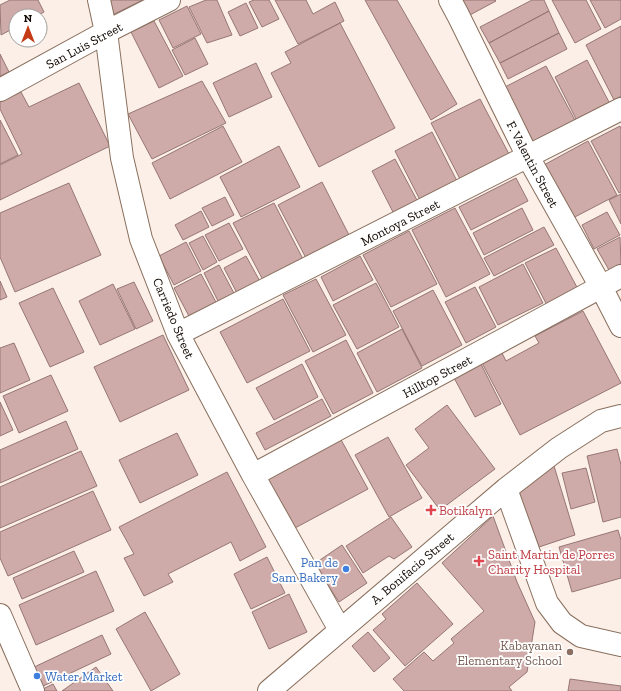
<svg xmlns="http://www.w3.org/2000/svg" width="621" height="691" font-family="'Zilla Slab',serif">
	<rect width="100%" height="100%" fill="#fbefe7"/>
	<path fill="#ceaba9" stroke="#977675" d="M10,0H38L44,12L37,16H16V27L1,35L0,5Z
		M106,0H143L110,16Z
		M206,0H217L232,35L207,43L189,7Z
		M254,0H269L279,19L262,27L249,2Z
		M275,0H306L313,14L335,2L344,21L298,44Z
		M365,0H397L457,104L431,120Z
		M459,0H495L496,1L468,16Z
		M532,0H544L549,11L489,43L480,27Z
		M552,0H586L601,29L575,43Z
		M590,0H621V19L605,28Z
		M246,3L258,28L240,36L228,12Z
		M187,6L201,34L173,48L159,20Z
		M549,11L559,33L500,63L489,43Z
		M154,21L183,76L159,88L131,32Z
		M340,23L395,128L319,167L271,73L291,63L285,52Z
		M621,26V96L614,100L586,45Z
		M559,33L567,49L508,79L500,63Z
		M195,38L208,64L185,75L172,50Z
		M0,54L9,72L0,76Z
		M587,60L610,104L577,121L555,77Z
		M256,63L272,97L229,117L213,83Z
		M546,66L577,124L535,145L505,87Z
		M202,81L226,123L152,159L128,114Z
		M79,83L110,146L0,200V165L22,154L0,109V102L21,92L29,107Z
		M480,99L509,154L460,179L431,123Z
		M0,120L18,155L0,164Z
		M223,126L242,162L170,199L152,163Z
		M620,126L621,129V192L619,193L591,141Z
		M432,132L457,181L420,200L395,151Z
		M588,141L617,195L571,219L542,166Z
		M279,146L300,187L241,217L220,177Z
		M395,159L418,202L394,214L372,171Z
		M516,178L528,201L471,230L459,207Z
		M322,182L349,235L306,258L278,205Z
		M69,183L101,255L15,292L0,257V213Z
		M621,194V224L609,200Z
		M225,197L234,215L212,226L202,208Z
		M274,203L304,261L264,282L233,223Z
		M455,208L490,274L446,297L412,230Z
		M522,208L533,230L484,255L473,233Z
		M201,211L209,227L183,240L175,225Z
		M607,212L620,235L594,249L582,225Z
		M229,223L243,249L219,261L205,235Z
		M544,227L554,245L494,276L484,258Z
		M409,231L437,284L391,307L363,255Z
		M203,236L217,262L203,270L189,243Z
		M620,237L621,264L609,270L597,249Z
		M186,242L201,271L174,285L159,256Z
		M556,248L579,291L548,307L525,263Z
		M246,256L262,285L239,297L224,268Z
		M360,256L373,280L333,301L321,277Z
		M523,264L543,303L498,325L479,287Z
		M219,265L236,297L220,305L204,273Z
		M201,274L217,304L190,318L174,288Z
		M316,279L346,335L313,352L283,295Z
		M0,281L7,297L0,300Z
		M134,282L153,321L136,329L117,289Z
		M376,283L399,327L357,349L333,305Z
		M113,284L135,329L100,345L79,301Z
		M475,287L496,327L466,343L445,302Z
		M53,288L84,352L50,367L19,303Z
		M433,290L462,345L422,366L393,311Z
		M283,299L310,351L247,383L220,332Z
		M583,311L621,383L520,435L482,363L502,353L506,361L539,343L535,336Z
		M402,329L422,368L377,392L357,353Z
		M163,335L189,390L120,422L94,367Z
		M346,340L373,393L333,414L305,361Z
		M14,343L30,380L0,393V348Z
		M480,362L501,404L475,417L453,376Z
		M302,364L318,397L274,420L256,388Z
		M51,375L68,411L19,433L3,396Z
		M322,399L331,416L265,450L256,433Z
		M0,402L13,430L0,436Z
		M447,405L495,469L440,510L406,465L429,448L415,429Z
		M66,421L78,449L0,483V450Z
		M177,433L198,475L140,503L119,460Z
		M339,436L368,489L295,528L266,476Z
		M388,437L422,498L389,517L355,455Z
		M617,449L621,465V517L603,522L587,456Z
		M81,451L97,486L0,528V487Z
		M554,466L575,535L539,547L518,491Z
		M586,468L595,502L571,509L562,473Z
		M227,472L266,547L240,561L231,542L168,574L173,582L144,596L124,558L134,554L119,527Z
		M93,491L111,530L8,576L0,558V532Z
		M493,516L517,582L535,622L527,672L509,687L512,691H404L393,679L424,652L433,661L454,643L451,639L484,611L442,563Z
		M391,517L412,547L394,559L389,556L363,573L346,546Z
		M618,530L621,540V578L572,592L559,547Z
		M342,545L367,583L339,602L314,564Z
		M74,551L84,572L22,599L13,578Z
		M267,557L285,593L251,609L234,574Z
		M96,571L114,611L36,645L19,605Z
		M417,583L453,624L405,666L373,630L386,619L382,614Z
		M289,594L307,632L269,649L252,612Z
		M145,612L180,674L151,691L116,629Z
		M368,632L390,658L374,672L352,646Z
		M102,635L111,654L39,688L30,669Z
		M96,667L113,691H62Z
		M570,679L621,686V691H568Z
		M53,684L57,691H39Z"/>
	<g fill="none" stroke-linecap="round" stroke-linejoin="round">
		<g stroke="#896f5d" stroke-width="24">
			<path id="minor" d="M99,0L106,32L122,158L141,239L178,334L253,475L340,630
				M450,0L458,15L528,157L601,287L621,326
				M0,90L106,32L169,0
				M178,334L621,109
				M253,475L621,276
				M506,489L547,603L562,623L581,636L621,645
				M0,615L33,691
				M269,691L506,489L559,448L601,421L621,416"/>
		</g>
		<use href="#minor" stroke="#fff" stroke-width="22"/>
	</g>
	<g fill="#e0444e" stroke="#fefffe" stroke-width="1.5">
		<path d="M429 504h4v4h4v4h-4v4h-4v-4h-4v-4h4z"/>
		<path d="M477 555h4v4h4v4h-4v4h-4v-4h-4v-4h4z"/>
	</g>
	<g fill="#3f7fe0" stroke="#fefffe" stroke-width="1.5">
		<circle cx="346" cy="569" r="4"/>
		<circle cx="37" cy="676" r="4"/>
	</g>
	<circle fill="#8d6e63" stroke="#fefffe" stroke-width="1.5" cx="570" cy="652" r="4"/>
	<g text-anchor="middle" stroke-width="3.5" stroke-linejoin="round" paint-order="stroke">
		<g font-size="13" fill="#120904" stroke="#fefffe">
			<text transform="translate(84 45) rotate(-28)" y="5">San Luis Street</text>
			<text transform="translate(533 164) rotate(62)" y="5">F. Valentin Street</text>
			<text transform="translate(400 222) rotate(-27)" y="5">Montoya Street</text>
			<text transform="translate(174 318) rotate(67)" y="5">Carriedo Street</text>
			<text transform="translate(437 376) rotate(-28)" y="5">Hilltop Street</text>
			<text transform="translate(412 568) rotate(-40)" y="5">A. Bonifacio Street</text>
		</g>
		<g font-size="13" fill="#be3a42" stroke="#fefffe" text-anchor="start">
			<text x="439" y="515">Botikalyn</text>
			<text x="488" y="559">Saint Martin de Porres<tspan x="488" dy="15">Charity Hospital</tspan></text>
		</g>
		<g font-size="13" fill="#366cbe" stroke="#fefffe" text-anchor="end">
			<text x="338" y="567">Pan de<tspan x="338" dy="15">Sam Bakery</tspan></text>
			<text x="45" y="681" text-anchor="start">Water Market</text>
		</g>
		<g font-size="13" fill="#785e54" stroke="#fefffe" text-anchor="end">
			<text x="562" y="650">Kabayanan<tspan x="562" dy="15">Elementary School</tspan></text>
		</g>
	</g>
	<g transform="translate(28 28)"><circle r="19" fill="#fefffe" stroke="#a09d9a"/>
	<path d="M0-3L7 15L0 10L-7 15Z" fill="#c33a15"/>
	<text y="-6" font-size="11" font-weight="bold" text-anchor="middle" fill="#120904">N</text>
	</g>
</svg>
